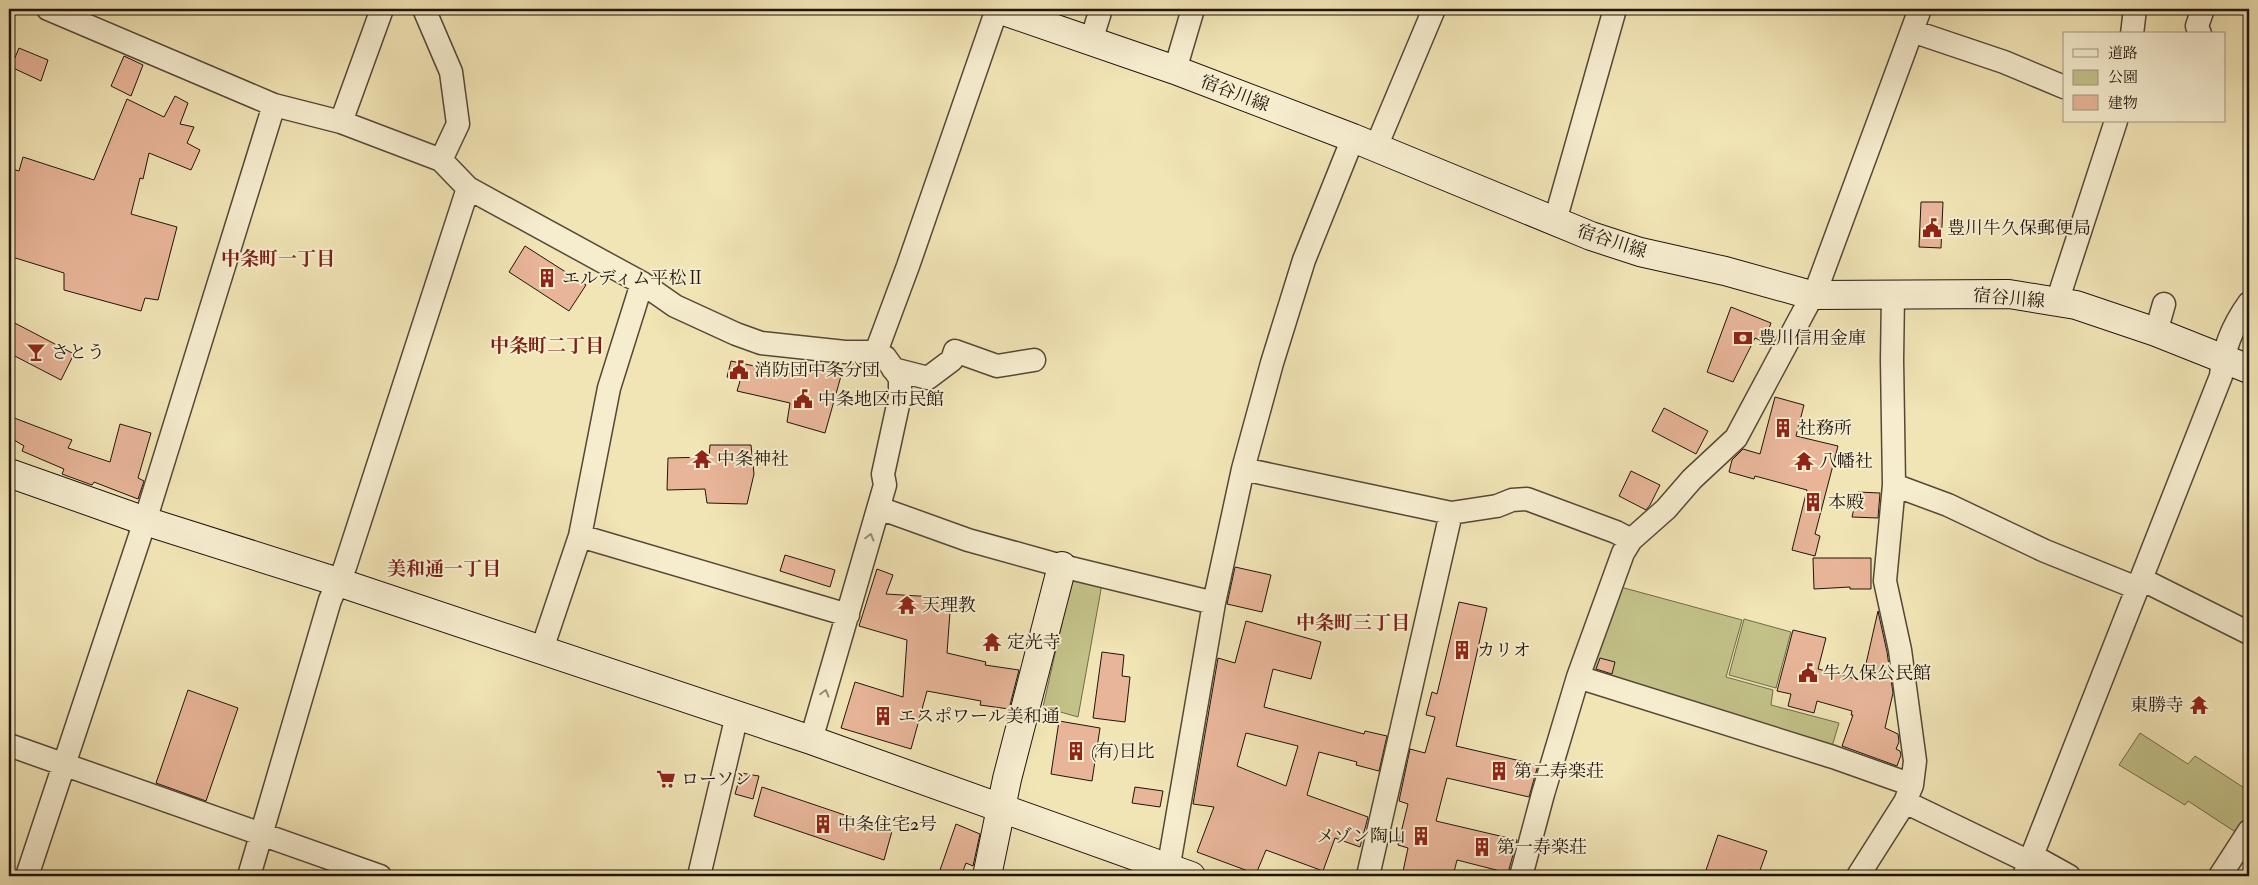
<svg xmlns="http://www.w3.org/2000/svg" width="2258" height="885" font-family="'IM FELL Double Pica','Noto Serif JP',serif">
	<rect width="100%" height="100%" fill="#f1e4b5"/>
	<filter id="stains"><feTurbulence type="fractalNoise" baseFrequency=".004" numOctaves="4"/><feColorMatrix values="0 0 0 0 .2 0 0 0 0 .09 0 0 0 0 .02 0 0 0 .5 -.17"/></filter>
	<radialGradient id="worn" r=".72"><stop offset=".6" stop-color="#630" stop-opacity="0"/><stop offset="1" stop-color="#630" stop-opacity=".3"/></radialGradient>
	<path fill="#c2c188" stroke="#706b4a" d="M1079,578L1102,584L1078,717L1043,707L1071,583Z
		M1617,586L1742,620L1726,677L1773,690L1771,705L1839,723L1831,750L1596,678L1587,666Z
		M1744,619L1791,632L1776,688L1729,675Z
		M2140,733L2188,764L2195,756L2249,791V820L2240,835L2188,801L2185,805L2119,765Z"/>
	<path fill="#e8b599" stroke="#1f150c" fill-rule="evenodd" d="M19,48L48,60L41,81L11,67Z
		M124,56L143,65L131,96L111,86Z
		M175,96L188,103L180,124L194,127L187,143L200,150L191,170L149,153L143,179L140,178L131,214L177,227L158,300L145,298L141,311L64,290V273L9,256V168L19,171L23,157L94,180L127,99L164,117Z
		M1921,202H1943L1941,248L1919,247Z
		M525,246L586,285L569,311L509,272Z
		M1731,307L1771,323L1764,342L1755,338L1733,382L1707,372Z
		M9,320L74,354L61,380L9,353Z
		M731,361L796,375L803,364L841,376L825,433L787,422L790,403L737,391L740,381L727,377Z
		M1775,397L1804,405L1796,436L1838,446L1815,534L1820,536L1815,556L1792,550L1807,490L1755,476L1754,479L1729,472L1732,460L1743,449L1760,454Z
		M1664,408L1708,431L1696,454L1652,431Z
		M9,416L72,440L68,448L110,462L120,424L151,433L138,478L144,481L138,499L94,482L92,485L62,474L64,469L22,451L24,446L9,437Z
		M710,445H751L754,474L747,504L707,503L705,489L667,490L668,458L709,457Z
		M1631,471L1660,485L1650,505L1646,510L1619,496Z
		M1858,492L1880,493L1878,518L1852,517Z
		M785,555L835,570L830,587L780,571Z
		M1813,558H1871V589H1850V587L1814,589Z
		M1235,567L1271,575L1262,612L1227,604Z
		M877,569L893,575L886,594L951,598L947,653L986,662L985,665L1019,670L1009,709L980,705L981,701L927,691L911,749L841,728L855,682L903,697L907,640L859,626Z
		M1459,602L1487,608L1456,746L1538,765L1529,797L1447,778L1436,821L1517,840L1508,873L1457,860L1453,876H1402L1408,848L1398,845L1408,804L1399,801L1410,749L1425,753L1435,717L1426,715L1432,692L1437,694Z
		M1878,611L1887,652L1893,693L1885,728L1898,734L1899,742L1896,749L1900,751L1901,755L1897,766L1842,746L1853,715H1851L1852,711L1817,701L1814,713L1788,706L1791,694L1777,691L1793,630L1826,638L1818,669L1860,680L1861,676L1863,677Z
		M1246,621L1321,642L1311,679L1273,669L1264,707L1364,734L1365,731L1387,736L1379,771L1356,765L1357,762L1319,752L1307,795L1368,817L1360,847L1335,838L1323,871L1266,850L1256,874L1197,852L1214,807L1193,804L1218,658L1235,663ZM1246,733L1298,746L1286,786L1237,766Z
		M1102,652L1124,655L1122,676L1130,677L1125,722L1093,718Z
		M1600,658L1615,662L1612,674L1596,669Z
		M188,690L238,708L206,801L156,783Z
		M1059,721L1100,728L1092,781L1051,774Z
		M741,773L759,776L753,799L735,794Z
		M762,787L892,831L884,860L754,816Z
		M1135,787L1163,791L1160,807L1132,803Z
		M956,824L980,834L973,866L966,863L961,876H938Z
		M1718,835L1767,851L1759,873L1750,870L1749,876H1704Z"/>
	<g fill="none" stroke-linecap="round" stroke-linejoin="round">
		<g stroke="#544936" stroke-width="25">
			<path id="street" d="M48,9L274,105L341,122L441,160L468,188L642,283L675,306L736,334L761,343L845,352H876L885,357L900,378V396L883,474L885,485L811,740
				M424,9L451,72L458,124L441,160
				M1912,31L2004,62L2064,87
				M2132,34L2135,9
				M2200,34L2197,26L2203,9
				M1091,41L1101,9
				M1175,70L1193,9
				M341,122L382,9
				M1376,147L1434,9
				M1555,221L1615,9
				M2057,302L2116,121
				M2156,332L2164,304
				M876,352L908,266L997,9
				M893,369L928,378L952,360L955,351L997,366L1034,360
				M1243,469L1451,513L1497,506L1512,500L1527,499L1616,532L1631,540
				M1894,485L1948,505L2045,551L2137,588
				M879,508L968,540L1062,566L1214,603
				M580,536L848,615
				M2141,579L2249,633
				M542,649L580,536L609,388L642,283
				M1578,677L1833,757L1912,785
				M9,745L380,876
				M1905,802L2019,857L2042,861L2069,876
				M27,876L145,521L274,105
				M249,876L330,600L345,567L468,188
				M699,876L737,715
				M1167,876L1214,603L1243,469L1272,363L1304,260L1353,138
				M1368,876L1451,513
				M1521,876L1543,794L1578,677L1623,553L1631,540L1666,509L1692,479L1736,438L1818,285L1920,9
				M1858,876L1905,802L1912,785L1915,761L1900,650L1885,581L1894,485L1892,360L1893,294
				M2024,876L2221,376C2223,348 2233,325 2249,303
				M2220,876L2249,831"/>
		</g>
		<g stroke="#1f150c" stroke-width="30">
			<path id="secondary" d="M998,9L1175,70L1353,138L1591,236L1640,252L1725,271L1811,295L2009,294L2076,305L2156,332L2249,369
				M9,473L145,521L338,582L811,740L1191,876
				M987,876L1007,779L1062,566"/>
		</g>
		<use href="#street" stroke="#f6edcf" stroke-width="22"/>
		<use href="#secondary" stroke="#f6edcf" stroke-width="28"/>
	</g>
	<defs><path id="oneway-chevron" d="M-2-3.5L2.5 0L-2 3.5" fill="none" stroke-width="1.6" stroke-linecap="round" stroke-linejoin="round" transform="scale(1.25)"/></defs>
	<g stroke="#958c77">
		<use href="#oneway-chevron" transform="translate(870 537) rotate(-74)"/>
		<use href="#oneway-chevron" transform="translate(825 693) rotate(-74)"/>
	</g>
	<defs>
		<g id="civic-bare" transform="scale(1.5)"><path d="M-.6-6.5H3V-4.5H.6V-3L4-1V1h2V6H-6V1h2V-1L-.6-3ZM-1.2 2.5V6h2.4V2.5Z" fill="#8f2418" stroke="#f6edcf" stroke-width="2.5" paint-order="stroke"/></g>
		<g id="building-bare" transform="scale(1.5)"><path d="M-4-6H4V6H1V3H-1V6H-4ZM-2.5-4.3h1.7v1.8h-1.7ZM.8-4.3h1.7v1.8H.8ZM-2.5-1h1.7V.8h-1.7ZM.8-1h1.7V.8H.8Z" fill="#8f2418" stroke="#f6edcf" stroke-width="2.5" paint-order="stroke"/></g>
		<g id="bank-bare" transform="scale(1.5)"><path d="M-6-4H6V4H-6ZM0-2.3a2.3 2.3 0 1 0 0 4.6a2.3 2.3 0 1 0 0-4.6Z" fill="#8f2418" stroke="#f6edcf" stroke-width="2.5" paint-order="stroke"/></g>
		<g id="bar-bare" transform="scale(1.5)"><path d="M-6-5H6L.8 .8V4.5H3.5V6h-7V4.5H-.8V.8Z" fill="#8f2418" stroke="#f6edcf" stroke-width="2.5" paint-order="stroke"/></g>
		<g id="temple-bare" transform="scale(1.5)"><path d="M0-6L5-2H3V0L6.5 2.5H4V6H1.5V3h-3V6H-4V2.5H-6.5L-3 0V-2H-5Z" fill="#8f2418" stroke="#f6edcf" stroke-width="2.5" paint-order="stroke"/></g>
		<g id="supermarket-bare" transform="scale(1.5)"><path d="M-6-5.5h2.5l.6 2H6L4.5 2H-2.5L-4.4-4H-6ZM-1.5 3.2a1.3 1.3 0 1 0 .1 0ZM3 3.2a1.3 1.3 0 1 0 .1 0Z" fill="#8f2418" stroke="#f6edcf" stroke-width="2.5" paint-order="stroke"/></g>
	</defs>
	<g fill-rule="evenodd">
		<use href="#civic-bare" x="1932" y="228"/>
		<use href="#building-bare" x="547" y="278"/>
		<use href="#bank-bare" x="1743" y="338"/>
		<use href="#bar-bare" x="36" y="352"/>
		<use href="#civic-bare" x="739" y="370"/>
		<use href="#civic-bare" x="803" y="399"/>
		<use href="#building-bare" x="1783" y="428"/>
		<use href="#temple-bare" x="702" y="459"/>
		<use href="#temple-bare" x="1804" y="461"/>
		<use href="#building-bare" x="1813" y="502"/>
		<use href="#temple-bare" x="907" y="605"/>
		<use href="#temple-bare" x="992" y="642"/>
		<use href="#building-bare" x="1462" y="650"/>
		<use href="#civic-bare" x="1808" y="673"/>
		<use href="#temple-bare" x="2199" y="705"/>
		<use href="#building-bare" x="883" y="716"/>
		<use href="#building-bare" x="1076" y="751"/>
		<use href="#building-bare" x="1499" y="771"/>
		<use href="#supermarket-bare" x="666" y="779"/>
		<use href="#building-bare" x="823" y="824"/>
		<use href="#building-bare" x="1421" y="836"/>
		<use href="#building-bare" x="1482" y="847"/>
	</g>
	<g text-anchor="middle" stroke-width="4" stroke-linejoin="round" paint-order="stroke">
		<g font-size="18" fill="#1f150c" stroke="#f6edcf">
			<text transform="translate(1235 93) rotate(21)" y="6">宿谷川線</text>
			<text transform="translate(1612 241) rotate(18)" y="6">宿谷川線</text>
			<text transform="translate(2009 298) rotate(5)" y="6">宿谷川線</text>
		</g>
		<g font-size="18" fill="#1f150c" stroke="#f6edcf" text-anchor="start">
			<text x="1947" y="234">豊川牛久保郵便局</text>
			<text x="562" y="284">エルディム平松Ⅱ</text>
			<text x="1758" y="344">豊川信用金庫</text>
			<text x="51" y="358">さとう</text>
			<text x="754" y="376">消防団中条分団</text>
			<text x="818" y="405">中条地区市民館</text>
			<text x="1798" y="434">社務所</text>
			<text x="717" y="465">中条神社</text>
			<text x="1819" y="467">八幡社</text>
			<text x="1828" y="508">本殿</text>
			<text x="922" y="611">天理教</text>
			<text x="1007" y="648">定光寺</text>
			<text x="1477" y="656">カリオ</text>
			<text x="1823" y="679">牛久保公民館</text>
			<text x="2184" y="711" text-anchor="end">東勝寺</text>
			<text x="898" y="722">エスポワール美和通</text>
			<text x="1091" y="757">(有)日比</text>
			<text x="1514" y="777">第二寿楽荘</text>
			<text x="681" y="785">ローソン</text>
			<text x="838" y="830">中条住宅2号</text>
			<text x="1406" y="842" text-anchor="end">メゾン陶山</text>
			<text x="1497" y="853">第一寿楽荘</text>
		</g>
		<g font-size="19" font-weight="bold" fill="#7a1f14" stroke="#f6edcf">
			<text x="278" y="265">中条町一丁目</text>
			<text x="547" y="352">中条町二丁目</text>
			<text x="444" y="575">美和通一丁目</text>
			<text x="1353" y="629">中条町三丁目</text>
		</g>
	</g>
	<rect width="2258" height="885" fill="none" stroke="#f1e4b5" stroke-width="30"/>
	<rect x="10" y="10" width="2238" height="865" fill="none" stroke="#1f150c" stroke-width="2.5"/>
	<rect x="15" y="15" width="2228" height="855" fill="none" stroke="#1f150c"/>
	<rect x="2063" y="32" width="162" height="90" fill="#f6edcf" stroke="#a09781"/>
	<rect x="2073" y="49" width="25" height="8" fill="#f6edcf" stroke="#a09781"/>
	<text x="2108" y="58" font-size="15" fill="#1f150c">道路</text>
	<rect x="2073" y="70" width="25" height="15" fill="#c2c188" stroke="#a09781"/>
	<text x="2108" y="82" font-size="15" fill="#1f150c">公園</text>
	<rect x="2073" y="95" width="25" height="15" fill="#e8b599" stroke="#a09781"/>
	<text x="2108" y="108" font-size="15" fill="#1f150c">建物</text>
	<rect width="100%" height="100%" filter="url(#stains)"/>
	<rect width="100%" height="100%" fill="url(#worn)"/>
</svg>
